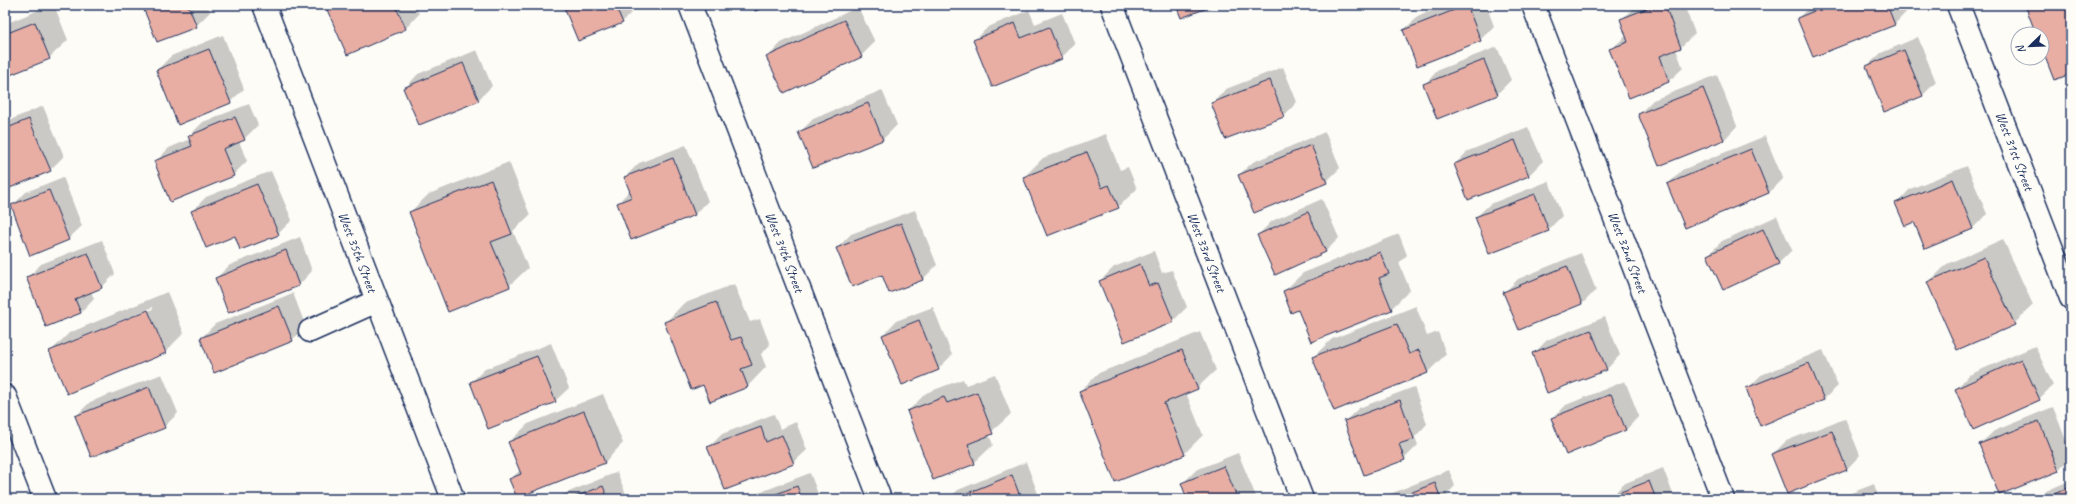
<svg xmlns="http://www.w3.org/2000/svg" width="2076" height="504" font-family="Caveat,sans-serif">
	<rect width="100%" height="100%" fill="#fdfcf7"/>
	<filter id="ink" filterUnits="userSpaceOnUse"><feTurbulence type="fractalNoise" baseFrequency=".025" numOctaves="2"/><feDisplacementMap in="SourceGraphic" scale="8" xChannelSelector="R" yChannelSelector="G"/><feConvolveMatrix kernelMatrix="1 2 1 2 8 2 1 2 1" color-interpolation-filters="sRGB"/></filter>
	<g filter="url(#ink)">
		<path fill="#0003" fill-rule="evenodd" d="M51,5H54L68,40L49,58L5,76V24Z
			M144,5H207L210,12L196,26Z
			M327,5H415L419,14L406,28L348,54Z
			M564,5H635L636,8L622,22Z
			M1447,5H1486L1494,26L1480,40L1404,30L1418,16Z
			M1637,5H1684L1695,33L1681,47L1676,49L1683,68L1669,81L1629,97L1611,49L1627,35L1621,20Z
			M1811,5H1906L1908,10L1895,24L1814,56L1798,18Z
			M858,7L875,42L861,56L768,57L781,43Z
			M1029,10L1035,24L1062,13L1075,44L1061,58L974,41L988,27Z
			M223,35L244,89L230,102L157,70L171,56Z
			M1918,37L1936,82L1923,95L1885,111L1867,66L1881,53Z
			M1497,47L1511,80L1497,94L1425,84L1438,70Z
			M477,50L492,86L478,100L405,88L418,74Z
			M1283,67L1297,102L1284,116L1226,138L1212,103L1226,89Z
			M1717,75L1737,126L1724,140L1639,114L1653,100Z
			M882,90L897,125L883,139L814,167L800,132L813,119Z
			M249,104L258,125L244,139L239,141L247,161L233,175L155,162L169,148L190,139L189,136L203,122Z
			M43,106L64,156L50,170L5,189V122Z
			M1528,127L1543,161L1529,175L1469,199L1455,164L1468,151Z
			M1325,132L1340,168L1326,182L1239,175L1253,162Z
			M1106,134L1120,170L1128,167L1137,189L1118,207L1024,177L1043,158Z
			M1765,136L1783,179L1769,193L1686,227L1668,184L1682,170Z
			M686,145L708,201L694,215L618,203L630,190L625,177L639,163Z
			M509,162L530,215L513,231L528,268L509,286L410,212L429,194Z
			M1967,166L1987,214L1973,228L1926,248L1915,221L1897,203L1910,189Z
			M271,171L292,220L278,234L236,235L192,211L206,197Z
			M63,177L82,226L68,239L12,206L26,192Z
			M1549,181L1562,216L1548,230L1476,217L1490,204Z
			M1322,199L1339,238L1325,252L1258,235L1272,221Z
			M915,210L937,265L923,279L889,292L882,273L837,248L851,234Z
			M1777,216L1792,250L1779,263L1708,255L1722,241Z
			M1399,234L1407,255L1399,263L1410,290L1391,309H1298L1284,291L1303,273Z
			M300,237L312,271L299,285L229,312L216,278L230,265Z
			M2003,239L2033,305L2014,324L1929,282L1947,264Z
			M102,240L115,274L101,288L91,291L94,299L81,313L27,278L41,264Z
			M1154,251L1162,273L1172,270L1187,307L1173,321L1100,281L1114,267Z
			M1581,253L1596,290L1582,304L1505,292L1518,279Z
			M734,284L750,322L760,319L770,345L761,354L766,367L748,386L710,401L704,384L665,323L683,304Z
			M167,292L184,333L165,352L51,351L69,333ZM153,307V309L72,343V341Z
			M293,293L306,327L292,340L201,338L215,324Z
			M1416,306L1427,336L1438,332L1446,354L1428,372L1313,357L1332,339Z
			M933,307L952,355L938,369L883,335L896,321Z
			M1605,317L1620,355L1607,369L1548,392L1533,354L1547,340Z
			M1200,332L1216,370L1197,388L1186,393L1203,435L1184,454L1080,391L1099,373Z
			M551,343L569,388L555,401L471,382L485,369Z
			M2035,346L2053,385L2039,399L1956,389L1969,375Z
			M1823,350L1838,386L1824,399L1761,425L1747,389L1761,375Z
			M162,374L178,413L164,427L76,416L90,402Z
			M995,374L1011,414L989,434L993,445L974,463L908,411L926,393L963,379L966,385Z
			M1625,381L1639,416L1626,430L1552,419L1566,405Z
			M1414,387L1427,424L1415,437L1418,445L1404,459L1345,421L1359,408Z
			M603,394L623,443L605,462L517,496L511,479L520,470L509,442L528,424Z
			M2053,407L2071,453V457L2058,470L1980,444L1994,431Z
			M774,414L780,429L796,422L807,450L793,463L709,447L722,434Z
			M1845,418L1860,455L1847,469L1772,455L1786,441Z
			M1238,453L1257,499H1189L1182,484L1196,470Z
			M1026,462L1040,499H948L958,490Z
			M1663,468L1675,499H1610L1623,484Z
			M1449,470L1455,486L1447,494L1449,499H1384L1390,494Z
			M617,472L628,499H552Z
			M810,473L820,499H749L753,495Z
			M2071,480V499H2028Z
			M1874,484L1879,499H1836Z"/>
		<path fill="#e8aea4" stroke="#1b2f5e" d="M142,5H188L197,27L157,42Z
			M325,5H395L406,29L347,55Z
			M563,5H615L623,23L578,41Z
			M753,5H771L755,11Z
			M1176,5H1215L1181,18Z
			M1467,5L1481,41L1417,66L1403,30Z
			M1656,5H1665L1681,48L1660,56L1669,82L1629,98L1609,49L1628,42L1620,19Z
			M1829,5H1887L1895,25L1813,57L1797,18Z
			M2025,5H2071V74L2054,80L2042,49V34H2036Z
			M844,20L862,57L784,93L766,57Z
			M35,22L50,59L5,77V34Z
			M1015,23L1021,38L1049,27L1062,59L992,87L973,40Z
			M209,49L231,103L178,125L156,70Z
			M1904,50L1923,96L1884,112L1866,66Z
			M1484,60L1498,95L1437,119L1423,84Z
			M463,63L479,101L419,125L403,88Z
			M1270,80L1284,117L1225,139L1211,103Z
			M1703,88L1724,140L1659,166L1638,114Z
			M868,103L883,140L813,168L798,132Z
			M235,117L245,140L223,149L234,176L170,202L154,161L192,146L188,136Z
			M29,119L51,171L5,190V129Z
			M1515,140L1529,176L1468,200L1454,164Z
			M1311,145L1327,183L1254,213L1238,175Z
			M1751,149L1769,193L1685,228L1667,184Z
			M1087,152L1102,188L1109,185L1119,208L1047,236L1023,177Z
			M673,158L695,215L631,240L617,203L632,197L624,177Z
			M1953,179L1973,229L1925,249L1914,222L1905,226L1895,203Z
			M491,180L512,234L491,242L510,287L448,312L409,212Z
			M257,184L279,235L240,250L235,236L206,248L191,211Z
			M49,190L69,240L30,256L11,205Z
			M1535,194L1549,231L1489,254L1475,217Z
			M1308,212L1326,252L1275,275L1257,235Z
			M901,223L923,280L889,293L882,275L852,287L836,248Z
			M1763,229L1779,264L1723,290L1707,255Z
			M286,250L299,286L228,313L215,278Z
			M1380,252L1389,274L1379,278L1392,310L1311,342L1298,310L1291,313L1283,291Z
			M88,253L102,288L75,299L81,313L46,327L26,277Z
			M1984,257L2015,325L1957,350L1927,282Z
			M1140,264L1149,286L1158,283L1174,322L1124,342L1099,281Z
			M1567,266L1582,304L1519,330L1503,292Z
			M716,302L731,340L741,337L752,365L741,369L748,387L710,402L703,385L691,390L664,322Z
			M279,306L293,341L214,373L200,338Z
			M148,310L166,353L67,394L49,351Z
			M919,320L939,370L902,385L882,335Z
			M1397,324L1409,354L1419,350L1428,373L1334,411L1312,357Z
			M1591,330L1607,370L1547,393L1532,353Z
			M1182,350L1198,389L1164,403L1185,455L1115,482L1079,391Z
			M537,356L556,402L488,429L470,382Z
			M2021,359L2040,400L1973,430L1955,389Z
			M1809,363L1824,400L1760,426L1746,388Z
			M149,387L165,428L91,457L75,416Z
			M977,392L993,434L968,444L975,464L933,480L907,411L944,397L947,403Z
			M1611,394L1626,430L1566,455L1551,418Z
			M1400,400L1414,439L1399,444L1405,460L1364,475L1344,421Z
			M584,411L605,463L517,498L509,479L521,474L508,442Z
			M2039,421L2059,471L1999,495L1979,444Z
			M761,427L766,442L782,435L794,464L725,490L707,447Z
			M1832,431L1847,470L1787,494L1771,454Z
			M1224,466L1238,499H1187L1181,483Z
			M1012,475L1021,499H953Z
			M1649,481L1656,499H1609L1608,497Z
			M1435,483L1441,499H1395Z
			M603,486L608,499H570Z
			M797,486L802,499H763Z
			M2070,487L2071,499H2043Z"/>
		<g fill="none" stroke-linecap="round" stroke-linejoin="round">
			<g stroke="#1b2f5e" stroke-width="25">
				<path id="minor" d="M264,5L453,499
					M690,5L880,499
					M1112,5L1302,499
					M1533,5L1723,499
					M1958,5L2071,298
					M310,331L377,301
					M5,396L45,499"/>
			</g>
			<use href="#minor" stroke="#fdfcf7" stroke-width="22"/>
		</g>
	</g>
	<g text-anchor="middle" stroke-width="3" stroke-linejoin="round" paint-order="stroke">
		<g font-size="14" fill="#1b2f5e" stroke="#fdfcf7">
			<text transform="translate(2015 151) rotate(69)" y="5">West 31st Street</text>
			<text transform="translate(358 252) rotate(69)" y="5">West 35th Street</text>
			<text transform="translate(785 252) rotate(69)" y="5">West 34th Street</text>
			<text transform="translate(1207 252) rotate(69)" y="5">West 33rd Street</text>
			<text transform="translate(1628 252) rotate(69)" y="5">West 32nd Street</text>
		</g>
	</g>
	<rect width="2076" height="504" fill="none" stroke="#fdfcf7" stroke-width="20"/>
	<rect x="10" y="10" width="2056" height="484" fill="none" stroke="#1b2f5e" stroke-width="1.5" filter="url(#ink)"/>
	<g transform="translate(2030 46) rotate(247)"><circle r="19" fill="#fdfcf7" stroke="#a3aaba"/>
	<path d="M0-3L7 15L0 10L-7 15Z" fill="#1b2f5e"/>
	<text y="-6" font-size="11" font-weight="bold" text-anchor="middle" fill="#1b2f5e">N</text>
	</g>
</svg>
